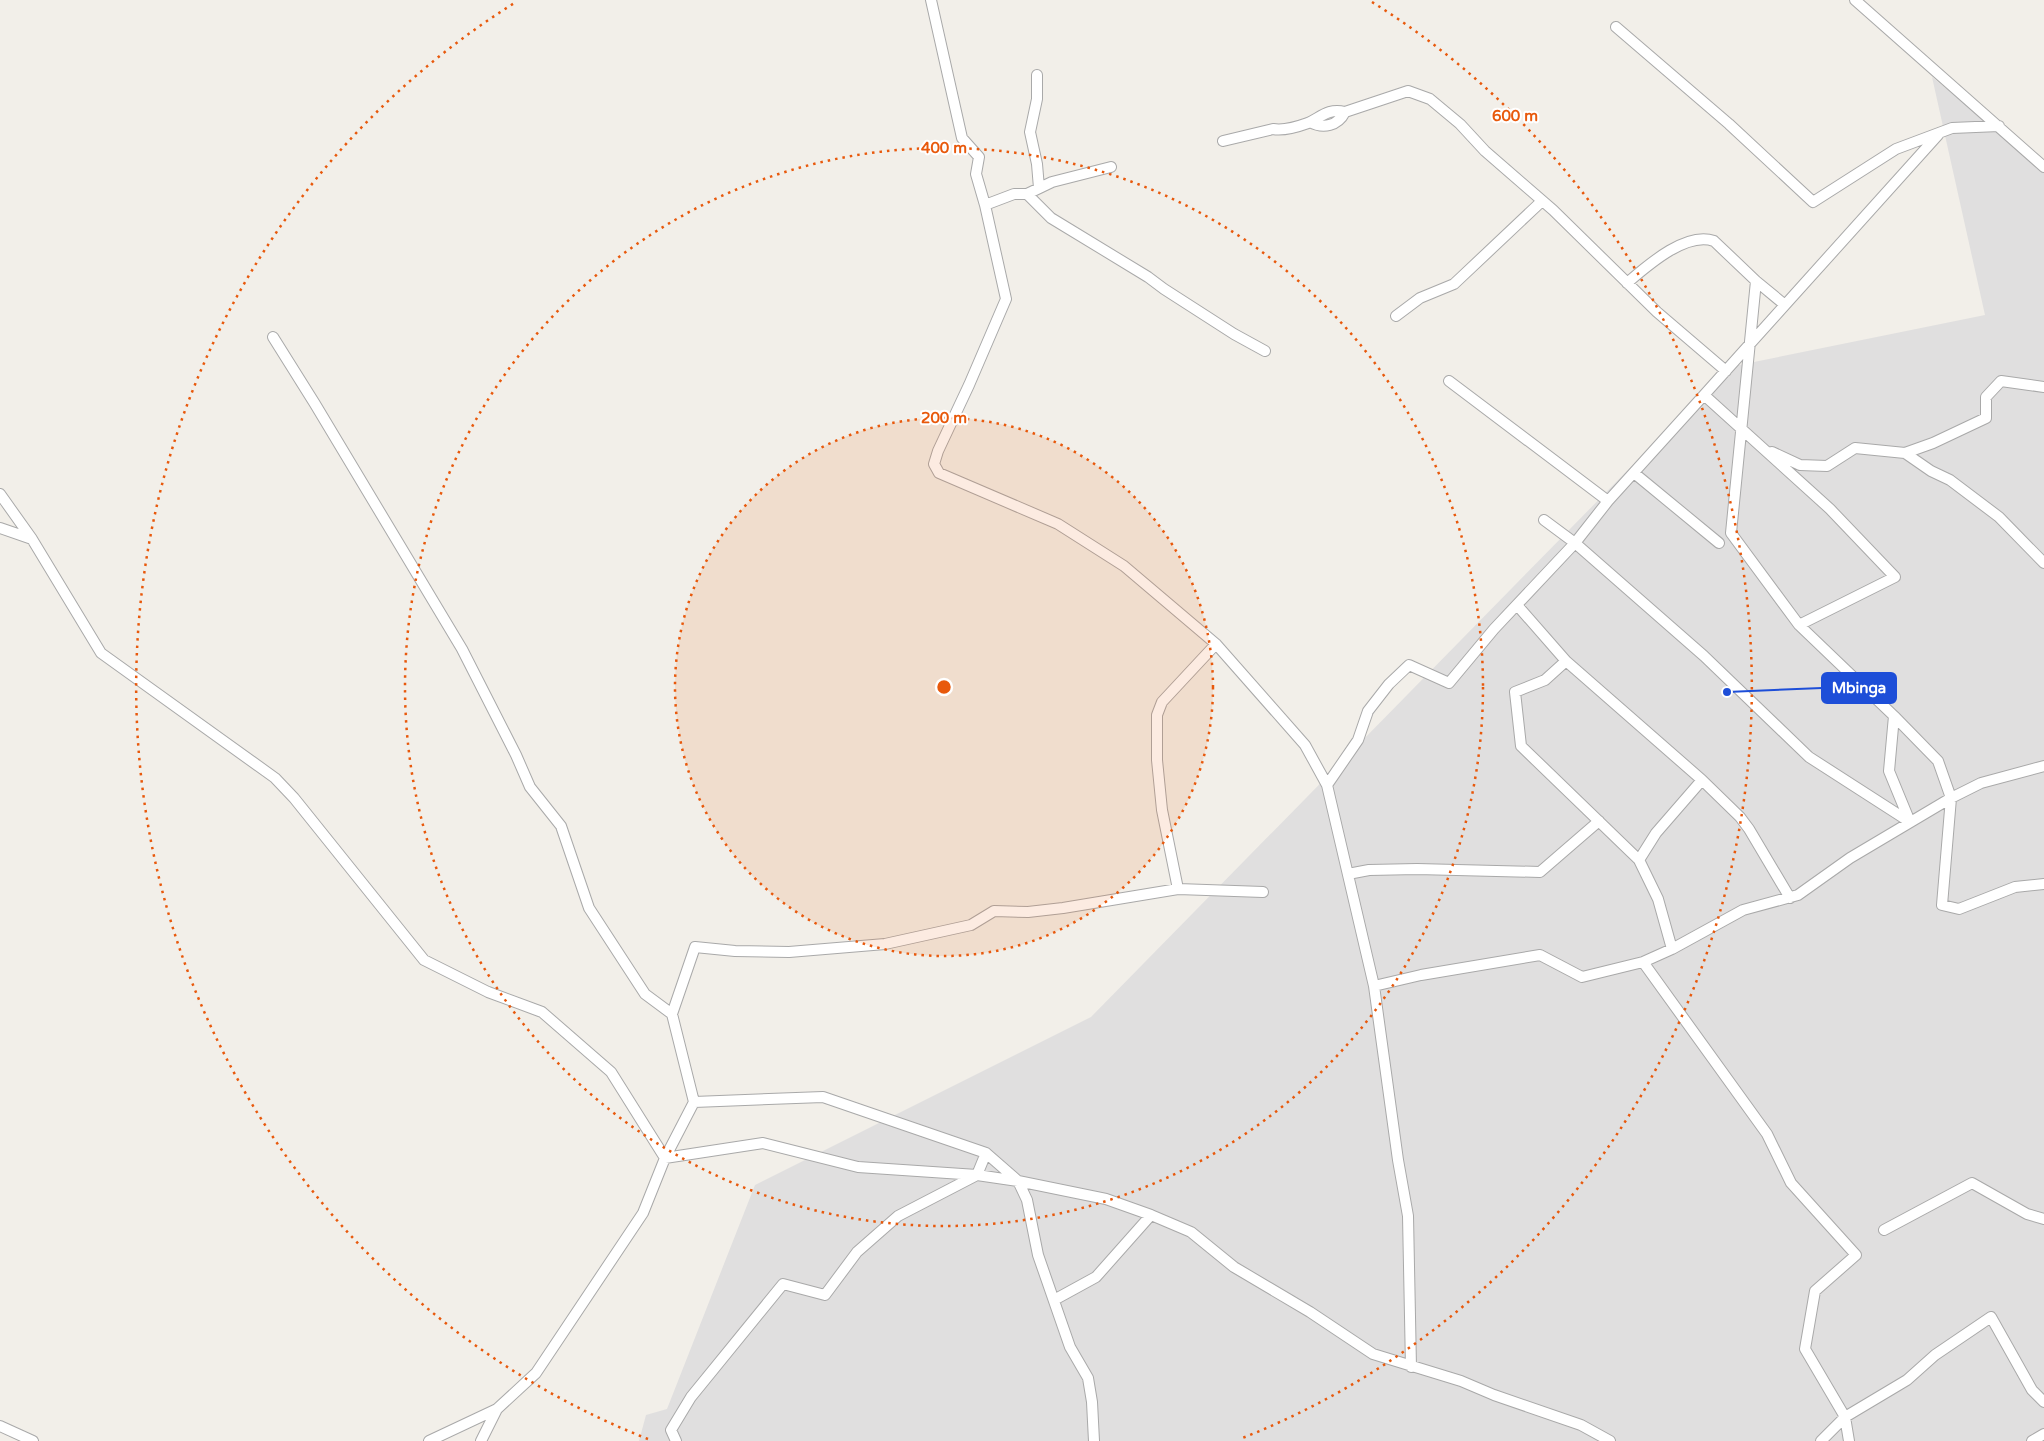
<svg xmlns="http://www.w3.org/2000/svg" width="2044" height="1441" font-family="'Varela Round',sans-serif">
	<rect width="100%" height="100%" fill="#f2efe9"/>
	<path fill="#e0dfdf" d="M1932,77L2044,168V1441H639L646,1415L667,1409L755,1185L1091,1017L1729,367L1985,315Z"/>
	<g fill="none" stroke-linecap="round" stroke-linejoin="round">
		<g stroke="#a9a9a9" stroke-width="12">
			<path id="street" d="M931,0L962,138L979,157L976,174L985,205L1006,299L969,385L938,451L934,464L939,473L1058,524L1124,566L1216,644L1305,745L1327,785L1374,986
				M1855,0L2044,167
				M1616,27L1729,124L1813,202L1896,149L1952,128L1999,126
				M1037,75V99L1030,132L1037,164L1039,188
				M1310,122C1323,129 1338,126 1345,112
				M1223,141L1273,129C1284,131 1297,127 1308,123C1321,117 1328,108 1345,112L1408,91L1430,99L1460,124L1485,151L1553,210L1657,312L1726,371
				M1027,194L1051,218L1148,277L1164,289L1234,334L1265,351
				M985,205L1014,194H1027L1052,182L1111,167
				M1756,281L1731,533L1799,625L1894,716L1889,771L1910,822
				M1627,283C1647,266 1686,231 1714,241L1756,281L1785,305L1938,135
				M1396,316L1420,298L1454,284L1542,201
				M273,337L315,404L462,649L516,755L530,787L561,826L589,908L645,994L672,1014L694,1102L823,1097L986,1153L1018,1181L1027,1200L1038,1255L1070,1347L1088,1378L1092,1402L1094,1441
				M1449,381L1608,501
				M1704,395L1785,305
				M1772,452L1800,465L1827,466L1855,448L1905,453L1931,471L1950,480L1999,517L2044,563
				M1905,453L1933,443L1986,418V397L2001,381L2044,387
				M1634,473L1719,543
				M0,494L32,539L101,653L275,778L294,798L424,960L488,992L542,1012L611,1072L665,1158L763,1143L858,1167L977,1175L986,1153
				M1544,520L1575,543L1704,656L1809,757L1910,822
				M0,528L32,539
				M1517,605L1566,661L1702,780L1740,817L1749,829L1790,898
				M1566,661L1545,680L1515,692L1521,746L1639,860L1658,899L1672,949
				M1894,716L1938,761L1951,798L1942,905L1959,909L2015,887L2044,884
				M1327,785L1358,740L1368,711L1389,684L1409,665L1449,683L1494,629L1575,543L1608,501L1704,395L1830,509L1895,577L1799,625
				M1639,860L1656,833L1702,780
				M1348,874L1369,870L1417,869L1540,872L1599,821
				M1178,889L1162,810L1157,760V715L1162,702L1216,644
				M1643,962L1767,1134L1791,1183L1856,1255L1815,1291L1805,1349L1845,1417L1849,1441
				M672,1014L695,947L735,951L789,952L885,944L971,925L994,911L1028,912L1063,908L1178,889L1263,892
				M1884,1230L1972,1183L2027,1214L2044,1219
				M1054,1300L1096,1277L1151,1215
				M1411,1367L1408,1216L1398,1160L1374,986L1421,975L1540,955L1582,977L1643,962L1672,949L1743,910L1798,895L1850,858L1951,798L1981,783L2044,766
				M0,1426L33,1441
				M429,1441L497,1409
				M481,1441L497,1409L536,1373L643,1213L665,1158L694,1102
				M676,1441L671,1430L691,1397L783,1284L825,1295L857,1252L898,1216L977,1175L1018,1181L1106,1199L1151,1215L1191,1232L1234,1267L1310,1312L1373,1354L1461,1381L1494,1395L1581,1425L1610,1441
				M1821,1441L1845,1417L1907,1380L1935,1355L1991,1317L2032,1390L2044,1402
				M2032,1441L2044,1434"/>
		</g>
		<use href="#street" stroke="#fff" stroke-width="10"/>
	</g>
	<circle cx="944" cy="687" r="269" fill="#e8590c" fill-opacity=".12"/>
	<g fill="none" stroke="#e8590c" stroke-width="2.5" stroke-dasharray="2.5 5">
		<circle cx="944" cy="687" r="269"/>
		<circle cx="944" cy="687" r="539"/>
		<path d="M648 1439A808 808 0 0 1 516 2M1372 2A808 808 0 0 1 1240 1439"/>
	</g>
	<circle cx="944" cy="687" r="8" fill="#e8590c" stroke="#fff" stroke-width="2.5"/>
	<g font-size="15" text-anchor="middle" font-weight="bold" fill="#e8590c" stroke="#fff" stroke-width="4" stroke-linejoin="round" paint-order="stroke">
		<text x="1515" y="121">600 m</text>
		<text x="944" y="153">400 m</text>
		<text x="944" y="423">200 m</text>
	</g>
	<path fill="none" stroke="#1d4ed8" stroke-width="2" d="M1727 692L1822 688"/>
	<circle fill="#1d4ed8" stroke="#fff" stroke-width="2" cx="1727" cy="692" r="5"/>
	<rect fill="#1d4ed8" stroke="#1d4ed8" stroke-width="2" x="1822" y="673" width="74" height="30" rx="5"/>
	<g font-size="15" text-anchor="middle" font-weight="bold" fill="#fff">
		<text x="1859" y="693">Mbinga</text>
	</g>
</svg>
